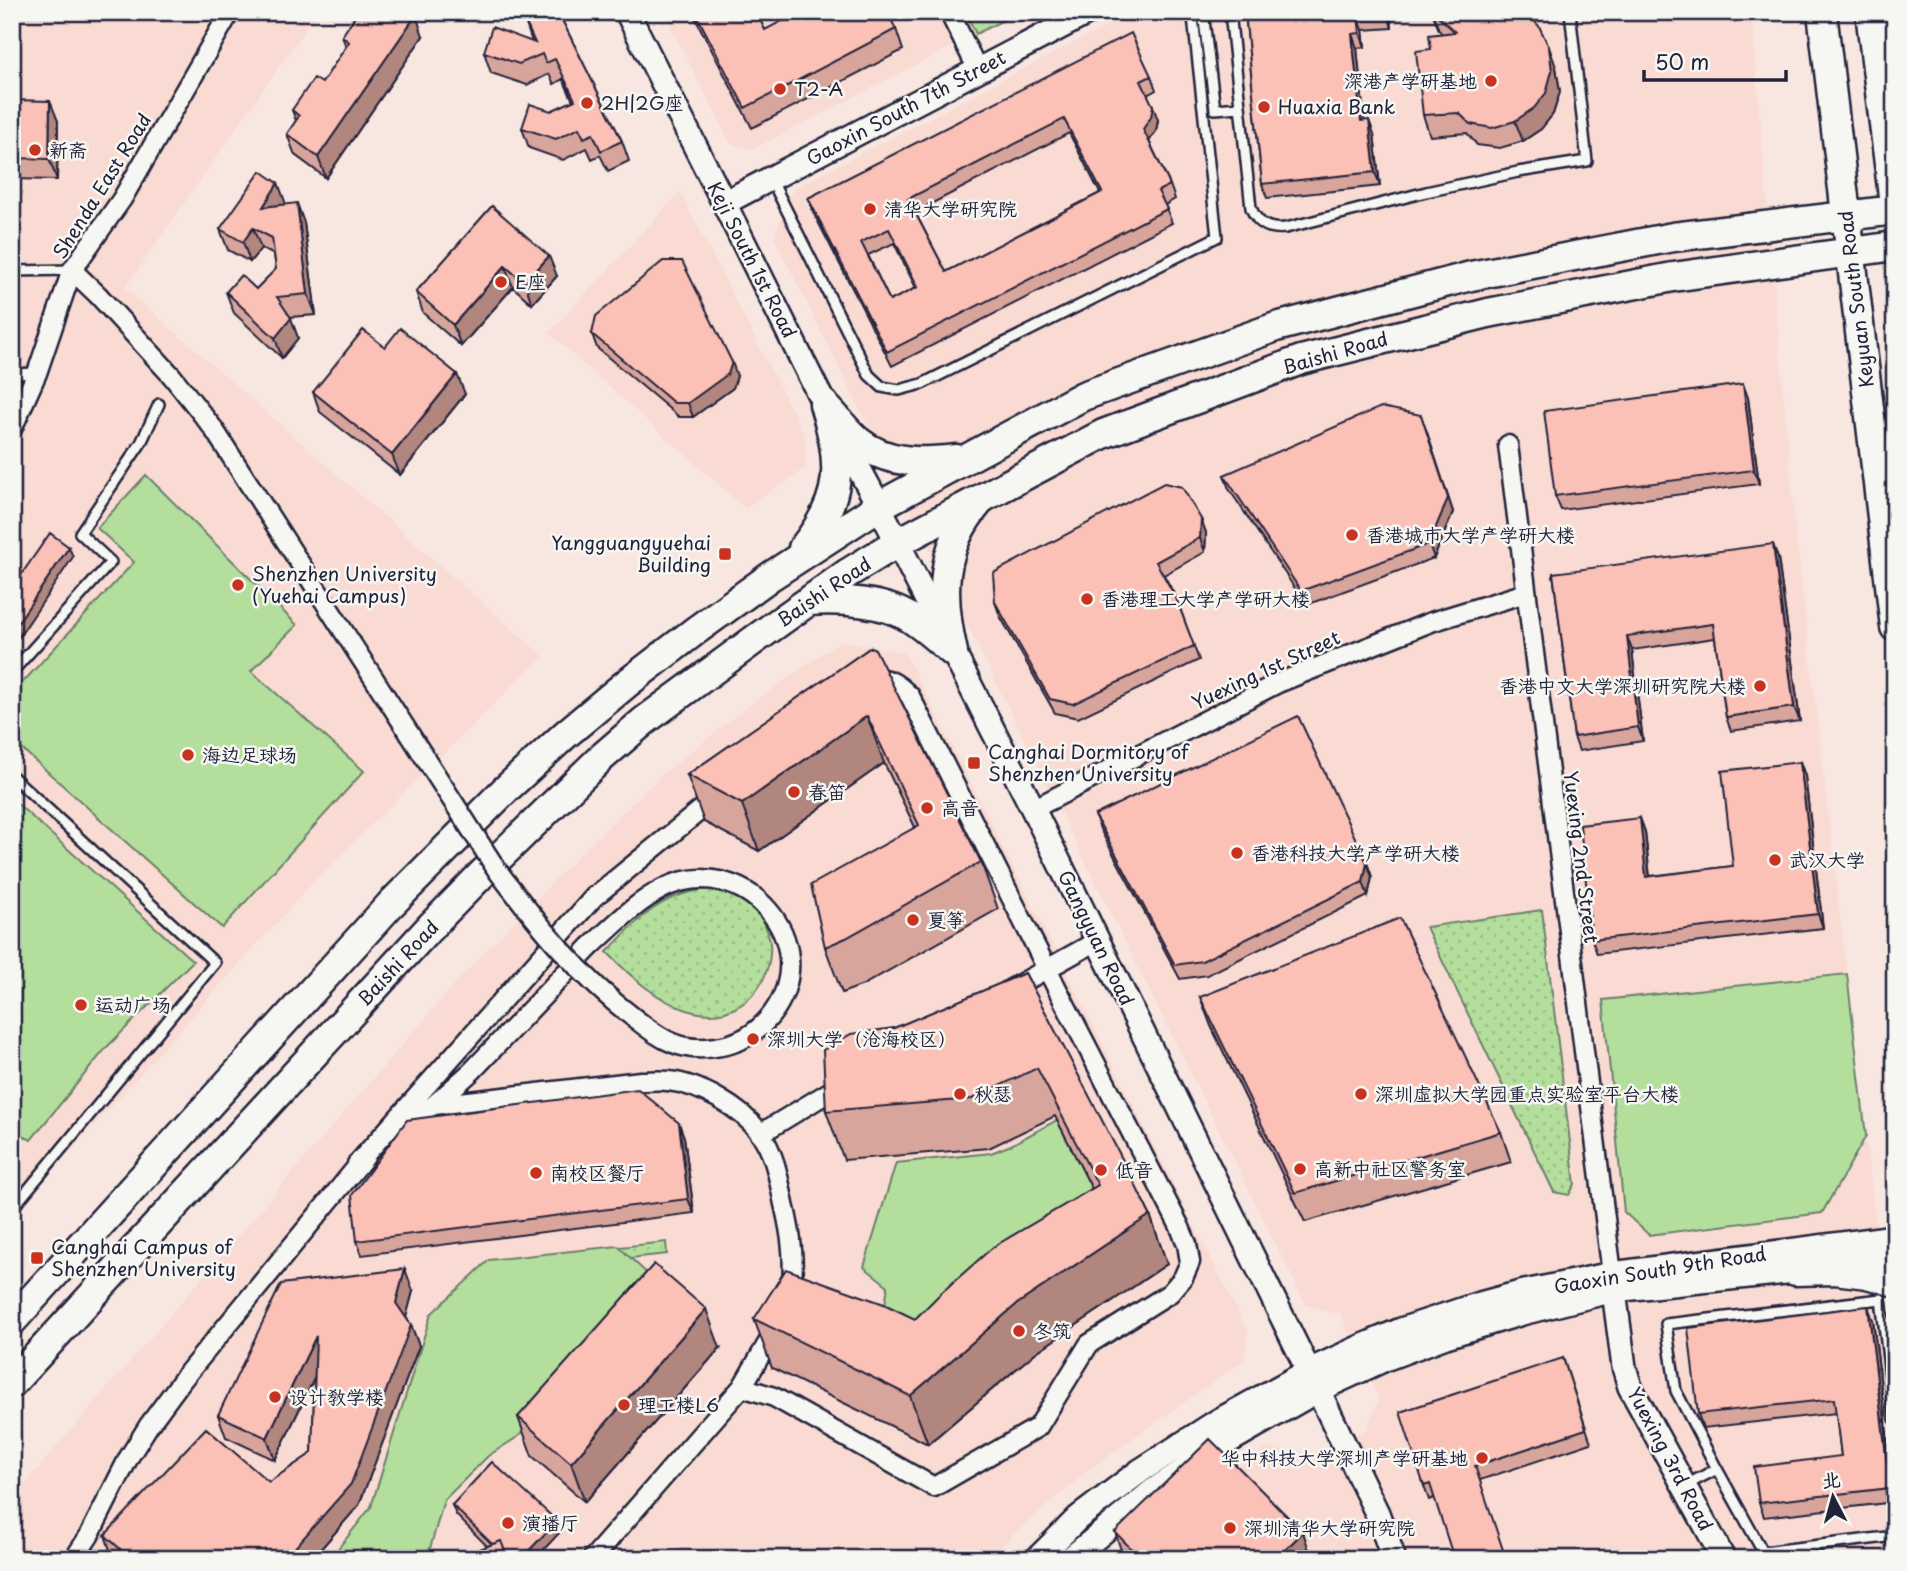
<svg xmlns="http://www.w3.org/2000/svg" width="1907" height="1571" font-family="'Playpen Sans','LXGW WenKai TC',sans-serif">
	<defs>
		<pattern id="grass-dots" width="8" height="8" patternUnits="userSpaceOnUse" patternTransform="scale(1.75)"><rect width="8" height="8" fill="#b4de9c"/><path d="M2 2h.1M6 6h.1" fill="none" stroke="#9abe87" stroke-width="1.8" stroke-linecap="round"/></pattern>
	</defs>
	<rect width="100%" height="100%" fill="#f8e6e0"/>
	<filter id="ink" filterUnits="userSpaceOnUse"><feTurbulence type="fractalNoise" baseFrequency=".0143" numOctaves="2"/><feDisplacementMap in="SourceGraphic" scale="14" xChannelSelector="R" yChannelSelector="G"/><feConvolveMatrix kernelMatrix="1 2 1 2 8 2 1 2 1" color-interpolation-filters="sRGB"/></filter>
	<g filter="url(#ink)">
		<path fill="#f9dbd3" d="M12,12H317L125,288L543,656L317,878L12,1216Z
			M663,12H965L976,34L753,149L731,144Z
			M1133,12H1751L1794,519L1883,1286L1895,1319V1559H1116L1195,1492L1268,1448L1314,1455L1366,1430L1379,1399L1341,1315L1306,1305L774,237L793,189Z
			M680,192L805,436L806,468L745,508L549,333Z
			M841,641L905,653L1248,1332L1244,1360L1091,1468L1011,1537L990,1559H12V1499L459,979L577,857L664,773L755,701Z"/>
		<path fill="url(#grass-dots)" stroke="#6b806c" stroke-width="2" d="M711,889C810,904 772,1035 690,1011C657,1001 630,976 607,952C638,919 663,892 711,889Z
			M1542,910L1575,1184L1569,1195L1554,1192L1426,927Z
			M666,1242L667,1254L612,1260L611,1248Z"/>
		<path fill="#b4de9c" stroke="#6b806c" stroke-width="2" d="M965,12H1019L976,34Z
			M146,475L297,625L251,671L364,771L222,928L12,740V694L134,562L97,528Z
			M12,799L193,961L106,1048L31,1140L12,1130Z
			M1847,974L1866,1136L1822,1213L1649,1235L1624,1212L1603,1000Z
			M1057,1120L1115,1234L958,1342L882,1323L888,1286L864,1267L896,1163L991,1153L1011,1145Z
			M618,1246L657,1283L519,1436L488,1456L444,1500L427,1559H330L371,1507L431,1314L489,1260Z"/>
		<g fill="none" stroke-linecap="round" stroke-linejoin="round">
			<g stroke="#22223b" stroke-width="14">
				<path id="service" d="M1203,12L1215,109L1240,107
					M1230,12L1251,208C1258,225 1269,230 1286,228L1426,192L1518,172L1587,161L1570,12
					M772,181L869,375L882,387L899,390L922,384L1217,237L1193,17L1194,12
					M12,271L72,270
					M12,374L37,373
					M12,672L111,562L80,533L141,443L159,404
					M12,776L215,963L12,1209
					M1895,1419L1881,1299L1666,1324L1676,1391L1717,1469L1763,1552L1895,1536
					M1686,1485L1717,1469"/>
			</g>
			<g stroke="#22223b" stroke-width="23">
				<path id="minor" d="M949,12L978,70
					M72,270L98,295
					M12,429L37,373L72,270L122,199L230,12
					M1508,445L1612,1274
					M1033,809L1278,683L1431,622L1526,593
					M1009,990L1097,941
					M434,1105L472,1071L590,947
					M401,1124L434,1105L641,1081C649,1081 659,1080 668,1081C700,1084 741,1108 760,1133C775,1153 779,1181 784,1204C792,1237 795,1262 791,1295
					M760,1134L844,1083
					M357,1164L594,897L719,795
					M742,1387L774,1397L934,1487L1038,1427L1089,1344L1170,1293L1183,1278L1190,1262L1187,1244L1179,1225L1047,969L910,696C899,685 887,675 871,680
					M74,1559L89,1536L129,1457L149,1425L183,1379L365,1157
					M592,1559L742,1387L777,1327"/>
			</g>
			<g stroke="#22223b" stroke-width="28">
				<path id="tertiary" d="M627,12L724,203L824,404L879,506L1033,809L1318,1390L1377,1513L1394,1559
					M724,203L1089,12
					M1612,1276L1624,1367L1630,1387L1712,1537L1723,1559
					M1037,1559L1078,1518L1140,1471L1218,1421L1309,1371L1363,1346L1401,1330L1476,1305L1520,1293L1612,1274L1895,1237
					M1070,1559L1154,1490L1222,1445L1318,1390L1385,1359L1446,1336L1522,1313L1614,1290L1796,1271L1895,1259"/>
			</g>
			<g stroke="#22223b" stroke-width="33">
				<path id="primary" d="M1822,12L1895,627
					M1870,12L1895,212
					M828,409C838,419 847,432 858,441C886,464 923,463 957,459
					M803,548C844,497 842,464 824,404
					M809,601C840,599 884,601 910,618C926,628 939,641 953,652
					M953,652C940,595 939,549 979,502
					M1796,1271L1835,1270L1867,1274L1895,1282
					M12,1321L390,905L505,790L566,734L626,684L695,631L771,576L879,506L1083,396L1276,327L1471,276L1673,237L1895,210
					M12,1383L433,924L481,875L601,758L644,721L754,640L848,573L897,543L1103,434L1301,360L1488,313L1673,277L1895,246"/>
			</g>
			<use href="#service" stroke="#f6f6f2" stroke-width="9"/>
			<use href="#minor" stroke="#f6f6f2" stroke-width="18"/>
			<use href="#tertiary" stroke="#f6f6f2" stroke-width="23"/>
			<use href="#primary" stroke="#f6f6f2" stroke-width="28"/>
			<g stroke="#22223b" stroke-width="23" stroke-linecap="butt">
				<path id="minor-bridge" d="M98,295L172,376L213,428L497,870C537,923 580,977 633,1017C646,1027 658,1037 673,1043C692,1051 711,1049 730,1044C747,1039 762,1027 772,1014C826,942 743,850 664,888C636,902 613,926 590,947"/>
			</g>
			<use href="#minor-bridge" stroke="#f6f6f2" stroke-width="18"/>
		</g>
		<path fill="#d8a59d" stroke="#22223b" stroke-width="2" fill-rule="evenodd" d="M12,12H33L12,19Z
			M530,12H558L622,141L629,161L608,171L600,155L592,159L587,148L563,160L529,148L522,128L551,111L573,101L563,79L554,84L549,74L527,85L491,73L484,52L532,42L525,21L532,18Z
			M692,12H756L765,30L896,29L903,50L752,128Z
			M1245,12H1390L1392,28L1363,30L1365,47L1357,48L1364,121L1374,134L1380,186L1267,198L1262,184Z
			M1432,12H1526L1556,67L1560,92L1553,114L1541,129L1523,141L1500,148L1477,145L1467,133L1430,136L1423,115L1431,49L1442,34L1439,30Z
			M342,36H423L326,178L295,155L287,134L296,121L292,110L322,83L346,47Z
			M1151,76L1156,90L1147,95L1158,120L1156,131L1149,141L1170,185L1175,199L1165,205L1172,223L892,366L813,212L808,198ZM1069,133L1100,193L946,272L915,212ZM894,243L916,288L890,301L868,255Z
			M12,100L58,121L57,180L12,179Z
			M278,183L285,204L304,223L316,315L290,317L298,338L282,358L234,313L226,292L256,289L276,269L274,255L261,248L250,262L228,250L220,229Z
			M492,206L557,276L532,304L513,287L461,346L423,313L416,292Z
			M592,334L737,376L733,388L693,417H679L597,348Z
			M385,347L465,394L400,475L320,412L313,392Z
			M1743,384L1748,398L1759,484L1561,510L1555,496Z
			M1426,429L1453,512L1434,558L1306,605L1229,489L1224,475Z
			M1201,519L1206,533L1205,552L1164,575L1176,598L1199,660L1078,718L1055,713L1000,616L995,602Z
			M1778,558L1800,721L1731,731L1726,717L1715,638L1632,650L1643,741L1579,751L1574,737L1553,573Z
			M871,647L981,862L998,909L863,985L842,993L825,947L915,827L884,763L759,851L704,822L687,775Z
			M1800,762L1805,776L1823,928L1597,954L1592,940L1640,818L1645,832L1650,876L1733,866Z
			M1095,815L1367,863L1372,877L1368,896L1207,975L1180,979L1100,829Z
			M1025,973L1150,1215L1167,1264L1035,1353L928,1444L772,1368L754,1319H915L1092,1189L1055,1116L989,1148L844,1160L826,1111L894,1028Z
			M1200,997L1501,1132L1511,1162L1305,1222L1211,1026Z
			M684,1137L694,1213L362,1255L357,1241Z
			M413,1291L406,1317L411,1325L419,1346L359,1505L312,1559H115L112,1556L105,1535L269,1482L312,1453L315,1377L275,1460L226,1437L218,1415Z
			M1873,1320L1895,1502L1764,1517L1759,1503L1841,1456L1836,1413L1703,1428L1698,1414Z
			M720,1348L585,1502L532,1456L518,1417Z
			M1563,1358L1591,1443L1480,1480L1429,1500L1424,1486Z
			M452,1505L557,1521L561,1531L487,1546L456,1515Z
			M1115,1532L1312,1559H1124Z"/>
		<path fill="#b0867f" stroke="#22223b" stroke-width="2" d="M1387,12H1390L1392,28Z
			M416,15L423,36L326,178L318,157Z
			M1358,16L1363,30L1365,47L1360,33Z
			M1352,34L1357,48L1366,135L1361,121Z
			M1549,47L1556,67L1560,92L1553,114L1541,129L1523,141L1515,121Z
			M50,101L58,121L57,180L49,159Z
			M1153,106L1158,120L1156,131L1148,143L1143,129Z
			M1369,120L1374,134L1380,186L1375,172Z
			M278,183L286,204L270,228L263,207Z
			M297,203L304,223L316,315L308,294Z
			M253,228L261,248L250,262L243,242Z
			M549,256L557,276L532,304L525,283Z
			M505,266L513,287L461,346L453,325Z
			M291,318L298,338L282,358L275,338Z
			M732,362L737,376L733,388L693,417L688,403Z
			M457,374L465,394L400,475L392,455Z
			M1743,384L1748,398L1759,484L1754,470Z
			M1421,415L1453,512L1434,558L1429,544Z
			M1201,519L1206,533L1205,552L1200,538Z
			M1773,544L1778,558L1800,721L1794,707Z
			M69,547L73,557L15,643L12,631Z
			M1627,636L1632,650L1643,741L1638,727Z
			M867,716L884,763L759,851L742,804Z
			M1800,762L1805,776L1823,928L1818,914Z
			M1640,818L1645,832L1651,891L1646,877Z
			M1367,863L1372,877L1368,896L1363,882Z
			M679,1123L684,1137L694,1213L688,1199Z
			M1150,1215L1167,1264L1035,1353L928,1444L910,1396L1017,1304Z
			M405,1269L413,1291L404,1325L396,1303Z
			M1868,1306L1873,1320L1895,1502L1890,1488Z
			M706,1309L720,1348L585,1502L571,1463Z
			M411,1325L419,1346L359,1505L312,1559H285Z
			M316,1336L324,1358L275,1460L267,1438Z
			M557,1521L561,1531L535,1559H521Z
			M1303,1532L1312,1559H1276Z"/>
		<path fill="#fbc0b6" stroke="#22223b" stroke-width="2" fill-rule="evenodd" d="M358,12H411L416,15L318,157L287,134L299,116L292,110L314,78L322,83L349,42L342,36Z
			M532,12H558L622,141L601,151L593,134L584,138L579,128L556,139L522,128L530,104L551,111L575,100L555,59L546,63L542,54L519,64L484,52L492,27L535,43L525,21L534,17Z
			M695,12H756L765,30L799,12H887L896,29L745,108Z
			M1245,12H1387V14L1358,16L1360,33L1352,34L1361,121L1369,120L1375,172L1262,184Z
			M1434,12H1526L1539,26L1549,47L1552,71L1546,93L1534,108L1515,121L1492,128L1470,124L1459,113L1423,115L1416,51L1431,49L1429,35L1455,32Z
			M1131,33L1151,76L1141,81L1153,106L1151,117L1143,129L1170,185L1158,191L1167,209L887,352L808,198ZM1064,119L1102,192L946,272L908,199ZM889,229L918,287L890,301L861,242Z
			M12,100L50,101L49,159L12,158Z
			M261,171L278,183L263,207L297,203L308,294L277,297L291,318L275,338L226,292L241,275L256,289L276,269L272,238L253,228L243,242L220,229Z
			M492,206L549,256L525,283L505,266L453,325L416,292Z
			M663,261H682L732,362L728,374L688,403H674L592,334L596,316Z
			M400,328L457,374L392,455L313,392L363,330L385,347Z
			M1743,384L1754,470L1555,496L1544,411Z
			M1381,407L1421,415L1448,498L1429,544L1301,591L1224,475Z
			M1164,483L1182,487L1201,519L1200,538L1156,562L1176,598L1194,646L1073,704L1050,699L995,602L993,573Z
			M50,533L69,547L12,631V588Z
			M1773,544L1794,707L1726,717L1713,624L1627,636L1638,727L1574,737L1553,573Z
			M871,647L875,649L981,862L846,938L825,947L811,885L919,825L867,716L742,804L687,775Z
			M1298,716L1367,863L1363,882L1202,961L1175,965L1095,815Z
			M1800,762L1818,914L1592,940L1580,825L1640,818L1646,877L1733,866L1722,771Z
			M1400,918L1501,1132L1295,1193L1200,997Z
			M1025,973L1129,1172L1150,1215L1017,1304L910,1396L754,1319L786,1269L884,1304L915,1319L941,1293L993,1247L1098,1185L1037,1068L972,1099L826,1111L823,1050L851,1034L894,1028Z
			M638,1089L679,1123L688,1199L357,1241L352,1195L407,1120Z
			M654,1264L706,1309L571,1463L518,1417Z
			M405,1269L396,1303L411,1325L351,1484L285,1559H131L105,1535L206,1428L269,1482L312,1453L316,1336L267,1438L218,1415L281,1284Z
			M1868,1306L1890,1488L1759,1503L1754,1467L1841,1456L1834,1399L1698,1414L1688,1328Z
			M1563,1358L1586,1429L1475,1466L1506,1559H1454L1430,1484L1424,1486L1400,1412Z
			M1210,1439L1303,1532L1276,1559H1141L1115,1532Z
			M492,1462L557,1521L521,1559H508L501,1541L492,1544L452,1505Z
			M501,1541L508,1559H453Z"/>
	</g>
	<g fill="#c8321e" stroke="#f6f6f2" stroke-width="2.5">
		<circle cx="1491" cy="81" r="7"/>
		<circle cx="780" cy="89" r="7"/>
		<circle cx="587" cy="103" r="7"/>
		<circle cx="1264" cy="107" r="7"/>
		<circle cx="35" cy="150" r="7"/>
		<circle cx="870" cy="209" r="7"/>
		<circle cx="501" cy="282" r="7"/>
		<circle cx="1352" cy="535" r="7"/>
		<rect x="718" y="547" width="14" height="14" rx="3.5"/>
		<circle cx="238" cy="585" r="7"/>
		<circle cx="1087" cy="599" r="7"/>
		<circle cx="1760" cy="686" r="7"/>
		<circle cx="188" cy="755" r="7"/>
		<rect x="967" y="756" width="14" height="14" rx="3.5"/>
		<circle cx="794" cy="792" r="7"/>
		<circle cx="927" cy="808" r="7"/>
		<circle cx="1237" cy="853" r="7"/>
		<circle cx="1775" cy="860" r="7"/>
		<circle cx="913" cy="920" r="7"/>
		<circle cx="81" cy="1005" r="7"/>
		<circle cx="753" cy="1039" r="7"/>
		<circle cx="960" cy="1094" r="7"/>
		<circle cx="1361" cy="1094" r="7"/>
		<circle cx="1300" cy="1169" r="7"/>
		<circle cx="1101" cy="1170" r="7"/>
		<circle cx="536" cy="1173" r="7"/>
		<rect x="30" y="1251" width="14" height="14" rx="3.5"/>
		<circle cx="1019" cy="1331" r="7"/>
		<circle cx="275" cy="1397" r="7"/>
		<circle cx="624" cy="1405" r="7"/>
		<circle cx="1482" cy="1458" r="7"/>
		<circle cx="508" cy="1523" r="7"/>
		<circle cx="1230" cy="1528" r="7"/>
	</g>
	<g text-anchor="middle" stroke-width="5" stroke-linejoin="round" paint-order="stroke">
		<g font-size="19" fill="#22223b" stroke="#f6f6f2" text-anchor="start">
			<text x="1477" y="88" text-anchor="end">深港产学研基地</text>
			<text x="794" y="96">T2-A</text>
			<text x="601" y="110">2H|2G座</text>
			<text x="1278" y="114">Huaxia Bank</text>
			<text x="49" y="157">新斋</text>
			<text x="884" y="216">清华大学研究院</text>
			<text x="515" y="289">E座</text>
			<text x="1366" y="542">香港城市大学产学研大楼</text>
			<text x="711" y="550" text-anchor="end">Yangguangyuehai<tspan x="711" dy="22">Building</tspan></text>
			<text x="252" y="581">Shenzhen University<tspan x="252" dy="22">(Yuehai Campus)</tspan></text>
			<text x="1101" y="606">香港理工大学产学研大楼</text>
			<text x="1746" y="693" text-anchor="end">香港中文大学深圳研究院大楼</text>
			<text x="988" y="759">Canghai Dormitory of<tspan x="988" dy="22">Shenzhen University</tspan></text>
			<text x="202" y="762">海边足球场</text>
			<text x="808" y="799">春笛</text>
			<text x="941" y="815">高音</text>
			<text x="1251" y="860">香港科技大学产学研大楼</text>
			<text x="1789" y="867">武汉大学</text>
			<text x="927" y="927">夏筝</text>
			<text x="95" y="1012">运动广场</text>
			<text x="767" y="1046">深圳大学（沧海校区）</text>
			<text x="974" y="1101">秋瑟</text>
			<text x="1375" y="1101">深圳虚拟大学园重点实验室平台大楼</text>
			<text x="1314" y="1176">高新中社区警务室</text>
			<text x="1115" y="1177">低音</text>
			<text x="550" y="1180">南校区餐厅</text>
			<text x="51" y="1254">Canghai Campus of<tspan x="51" dy="22">Shenzhen University</tspan></text>
			<text x="1033" y="1338">冬筑</text>
			<text x="289" y="1404">设计教学楼</text>
			<text x="638" y="1412">理工楼L6</text>
			<text x="1468" y="1465" text-anchor="end">华中科技大学深圳产学研基地</text>
			<text x="522" y="1530">演播厅</text>
			<text x="1244" y="1535">深圳清华大学研究院</text>
		</g>
		<g font-size="19" fill="#22223b" stroke="#f6f6f2">
			<text transform="translate(906 108) rotate(-28)" y="7">Gaoxin South 7th Street</text>
			<text transform="translate(102 186) rotate(-58)" y="7">Shenda East Road</text>
			<text transform="translate(752 260) rotate(63)" y="7">Keji South 1st Road</text>
			<text transform="translate(1856 299) rotate(-97)" y="7">Keyuan South Road</text>
			<text transform="translate(1335 353) rotate(-16)" y="7">Baishi Road</text>
			<text transform="translate(824 592) rotate(-34)" y="7">Baishi Road</text>
			<text transform="translate(1266 670) rotate(-25)" y="7">Yuexing 1st Street</text>
			<text transform="translate(1581 857) rotate(83)" y="7">Yuexing 2nd Street</text>
			<text transform="translate(1096 938) rotate(64)" y="7">Gangyuan Road</text>
			<text transform="translate(398 963) rotate(-47)" y="7">Baishi Road</text>
			<text transform="translate(1660 1270) rotate(-9)" y="7">Gaoxin South 9th Road</text>
			<text transform="translate(1670 1459) rotate(62)" y="7">Yuexing 3rd Road</text>
		</g>
	</g>
	<rect width="1907" height="1571" fill="none" stroke="#f6f6f2" stroke-width="42"/>
	<rect x="21" y="21" width="1865" height="1529" fill="none" stroke="#22223b" stroke-width="2.5" filter="url(#ink)"/>
	<g transform="translate(1833 1497) rotate(354)" stroke="#f6f6f2" stroke-width="5" paint-order="stroke">
	<path d="M0-5L12 26L0 18L-12 26Z" fill="#22223b"/>
	<text y="-10" font-size="19" font-weight="bold" text-anchor="middle" fill="#22223b">北</text>
	</g>
	<path d="M1644 70v10h142v-10" fill="none" stroke="#22223b" stroke-width="3.5"/>
	<text x="1655" y="70" font-size="21" fill="#22223b" stroke="#f6f6f2" stroke-width="5" paint-order="stroke">50 m</text>
</svg>
